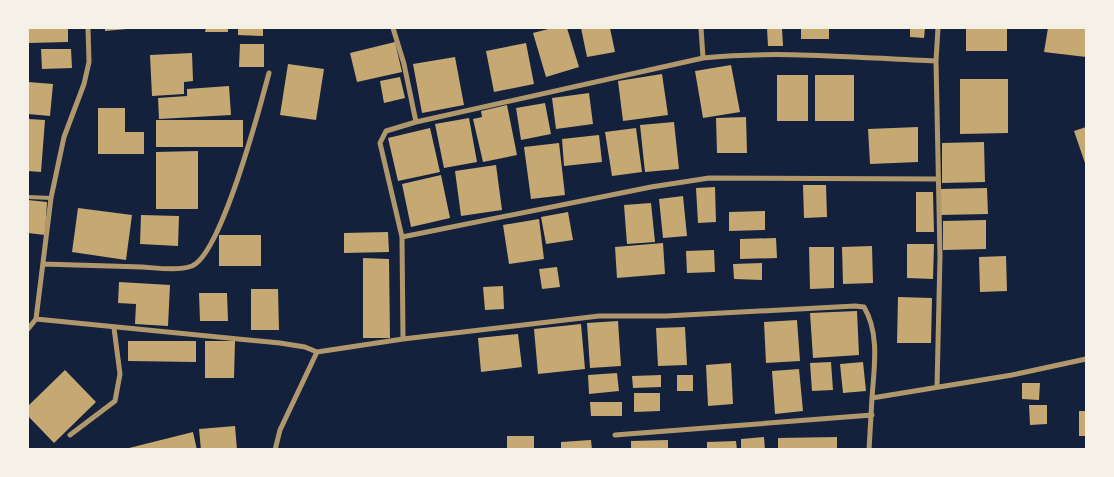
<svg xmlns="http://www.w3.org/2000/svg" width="1114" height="477" font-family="Mulish,sans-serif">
	<rect width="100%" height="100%" fill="#14213d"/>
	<path fill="#c6a872" d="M28,28H68V42L28,43Z
		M105,28H127V29L105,31Z
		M206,28H228V32H205Z
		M238,28H263V36L238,35Z
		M552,28H567L579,67L546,77L533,33Z
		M581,28H610L615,52L587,57Z
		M767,28H782L783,46H768Z
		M801,28H829V39H801Z
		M910,28H925L924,38L910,37Z
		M966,28H1007V51H966Z
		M1048,28H1086V57L1044,52Z
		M395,42L402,72L357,82L350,53Z
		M526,43L534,84L494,92L486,51Z
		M240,44H264V67H239Z
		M41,49H71L72,68L42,69Z
		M192,53L193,81L184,82V94L152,96L150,55Z
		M455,57L464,105L422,113L413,64Z
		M288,64L324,69L316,120L280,115Z
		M731,65L740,112L703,118L695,71Z
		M662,74L668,115L623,121L618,81Z
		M777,75H808V121H777Z
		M815,75H854V121H815Z
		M400,77L405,98L384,103L380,81Z
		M960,79H1008V133L960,134Z
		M28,82L53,84L50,116L28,114Z
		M229,86L231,115L159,119L158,98L187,96V89Z
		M589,93L593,124L556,129L552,98Z
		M545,103L551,134L521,140L516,108Z
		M507,105L517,155L483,162L473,119L482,117L481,111Z
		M98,108H125V132H144V154H98Z
		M746,117L747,153H717L716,118Z
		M469,118L477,162L444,168L435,124Z
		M28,119L45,120L41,172L28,171Z
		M156,120H243V147H156Z
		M674,122L679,169L645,172L640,125Z
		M918,127V162L870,164L868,129Z
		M1086,127V166L1074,131Z
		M430,128L440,172L398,181L388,138Z
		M636,128L642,172L612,176L605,132Z
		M599,135L602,162L564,166L562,139Z
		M984,142L985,182L942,183V143Z
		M559,143L565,195L531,199L524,147Z
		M198,151V209H156V152Z
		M496,165L502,210L461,216L455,171Z
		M441,175L450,218L411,227L402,184Z
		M803,185H826L827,217L804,218Z
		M715,187L716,222L698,223L696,188Z
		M987,188L988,214L940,215V189Z
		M916,192H933L934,232H916Z
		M683,196L687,236L663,238L659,199Z
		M28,200L47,202L45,235L28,233Z
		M651,203L655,242L627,244L624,205Z
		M78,208L132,215L126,260L72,252Z
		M765,211V230L729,231V212Z
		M568,212L573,240L546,244L541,217Z
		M141,215L179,216L178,246L140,244Z
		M539,219L544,259L509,264L503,225Z
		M986,220V249L943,250V221Z
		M388,232L389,252L344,253V233Z
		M219,235H261V266H219Z
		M776,238L777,258L740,259V239Z
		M663,243L665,274L617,278L615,247Z
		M907,244H934L933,279L907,278Z
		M872,246L873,283L843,284L842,247Z
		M809,247H834V288L810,289Z
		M714,250L715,272L687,273L686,251Z
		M1006,256L1007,291L980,292L979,257Z
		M363,258L389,259L390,338H363Z
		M762,263V280L734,279L733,264Z
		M557,267L560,287L542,289L539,269Z
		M119,282L170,285L168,326L135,324L136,304L118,303Z
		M503,286L504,309L485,310L483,287Z
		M251,289H278L279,330H251Z
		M199,293H227L228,321H200Z
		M898,297L932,298L931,343H897Z
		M857,311L859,355L813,358L810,313Z
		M797,320L800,361L766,363L764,322Z
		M618,321L621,366L590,368L587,323Z
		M581,324L585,369L538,374L534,329Z
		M685,327L687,365L658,366L656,328Z
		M518,334L522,367L481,372L478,338Z
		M128,341H196V362L128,361Z
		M205,341H235L234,378H205Z
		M831,362L833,390L812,391L810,363Z
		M863,362L866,391L843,393L840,364Z
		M731,363L733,404L708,406L706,365Z
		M799,369L803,411L775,414L772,371Z
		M65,370L96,402L54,443L28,416V406Z
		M617,373L619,391L589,394L588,375Z
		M661,375V387L633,388L632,376Z
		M677,375H693V391H677Z
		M1022,383H1040L1039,400L1022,399Z
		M634,393H660V411L634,412Z
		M590,402H622V416H591Z
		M1029,405H1047V424L1030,425Z
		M1079,411H1086V436H1079Z
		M235,426L237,450H201L199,429Z
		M193,432L197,450H125V449Z
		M507,436H534V450H507Z
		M764,437L765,450H741V439Z
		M837,437V450H778V438Z
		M591,440L592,450H561V442Z
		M668,440V450H631V441Z
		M736,441L737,450H707V442Z"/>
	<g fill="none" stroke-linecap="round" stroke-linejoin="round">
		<path stroke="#b1986c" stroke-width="4" d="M28,197L51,198"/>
		<path stroke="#b1986c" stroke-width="5" d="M393,28L404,64L416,122L386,131L380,143L402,237L403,339
			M701,28L703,58
			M936,61L938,28
			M416,122L703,58C780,50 859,58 936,61L940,256L937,387
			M402,237L651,187L709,178L937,179
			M43,264C76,265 109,266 142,267C157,268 178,271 192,266C221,254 260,107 269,73
			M36,319L280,343L305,347L317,352L403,339L599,316H666L855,306L864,307C880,334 874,368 872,398L1012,375L1086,359
			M28,329L36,319L51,198L64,137L84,84L89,62L88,28
			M70,435L115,401L120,374L114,328
			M615,435L872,415
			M275,450L280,430L317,352
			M869,450L872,398"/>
	</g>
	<rect width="1114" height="477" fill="none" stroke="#f6f1e7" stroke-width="58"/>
</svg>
